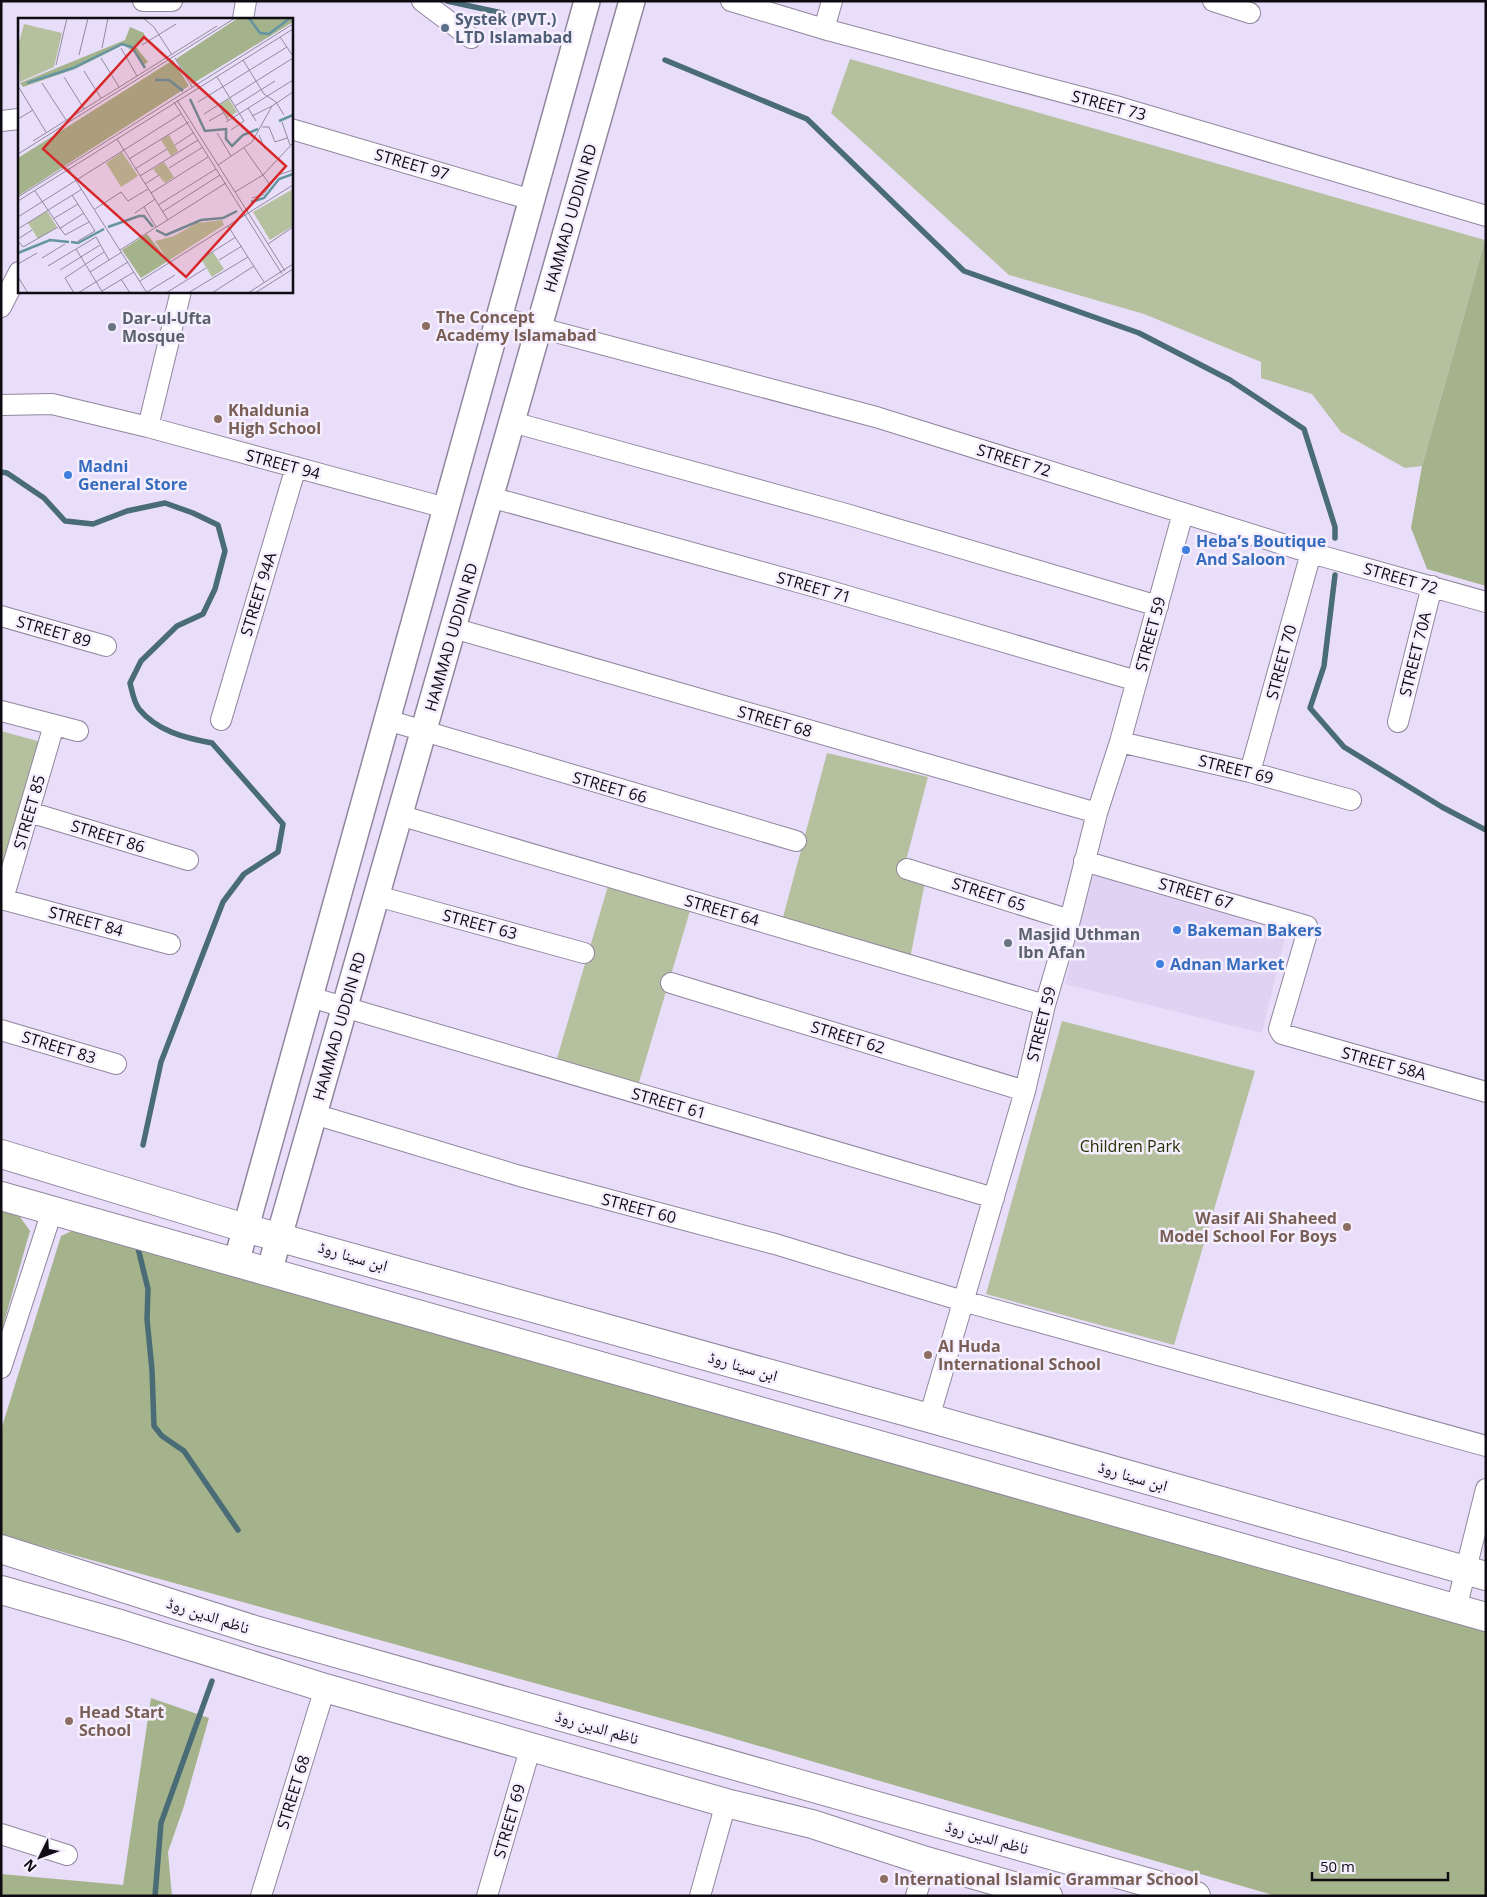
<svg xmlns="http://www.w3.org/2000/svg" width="1487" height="1897" font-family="'Open Sans','Noto Naskh Arabic',sans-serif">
	<rect width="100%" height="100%" fill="#e9def9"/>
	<path fill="#dfd2f3" d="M1093,870L1290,918L1262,1033L1065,984Z"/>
	<path fill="#b5c19e" d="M850,59L1485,240L1422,466L1405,468L1341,432L1312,394L1261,378V362L1144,314L1009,275L831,113Z
		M1,731L41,742L1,888Z
		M827,753L928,777L903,872L925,882L910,959L782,921Z
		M608,886L690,911L637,1089L555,1065Z
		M1062,1021L1255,1071L1174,1345L986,1294Z"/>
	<path fill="#a5b38c" d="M1485,240H1486V586L1427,569L1411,528L1422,466Z
		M1,1210L18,1214L30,1231L1,1333Z
		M78,1228L1486,1626V1896H1276L711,1732L1,1535V1430L61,1236Z
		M151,1698L209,1718L184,1806L168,1852L172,1896H1V1874L123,1885Z"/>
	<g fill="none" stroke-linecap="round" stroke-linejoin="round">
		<path stroke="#4a6c76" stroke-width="5.5" d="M447,1L502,13
			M665,60L807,119L964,271L1139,333L1230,380L1304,429L1335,527V538
			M1,472L7,473L44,498L65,521L93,524L127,511L165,503L193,513L218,525L225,551L215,589L203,614L177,626L141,661L130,683C132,691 134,703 139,709C157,731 185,738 212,743L283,824L278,852L244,874L223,902L161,1062L143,1145
			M1335,575L1324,666L1310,708L1344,747L1442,807L1486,830
			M138,1248L148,1289L147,1319L152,1370L154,1426L162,1436L184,1451L238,1530
			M155,1896L161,1823L212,1681"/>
		<g stroke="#90869e" stroke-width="22">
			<path id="minor" d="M143,1H172
				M422,1L471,38
				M731,1L824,29L1119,107L1486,216
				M1213,1L1250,13
				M243,19L246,1
				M824,29L832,1
				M1,121L19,119
				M291,129L532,200
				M1,307L19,272
				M499,317L876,417L1311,553L1486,602
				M1,405L52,404L148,427L446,508
				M512,422L846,514L1158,606
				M148,427L181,291
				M490,497L823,589L1137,681
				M1,616L106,646
				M453,628L1097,813
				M1,711L78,731
				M221,720L296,467
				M387,720L796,841
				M1398,722L1432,586
				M1120,742L1250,772L1351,800
				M1250,772L1311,553
				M29,812L188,860
				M399,815L1045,1005
				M1084,861L1307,926L1308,930L1279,1029L1282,1034L1486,1092
				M907,869L1070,920
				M377,896L584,953
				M1,899L170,944
				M3,899L54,725
				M671,983L1025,1091
				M310,997L994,1198
				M1,1030L116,1064
				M314,1114L520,1176L775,1244L963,1301L1486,1446
				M1,1368L52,1211
				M929,1418L1025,1091L1045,1005L1070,920L1097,813L1120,742L1183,513
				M1456,1609L1486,1489
				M1,1834L67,1855
				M261,1896L325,1688
				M487,1896L531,1746
				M700,1896L726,1803
				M916,1896L926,1861"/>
		</g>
		<g stroke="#90869e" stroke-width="28">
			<path id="tertiary" d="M236,1263L587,1
				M269,1272L632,1"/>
		</g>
		<g stroke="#90869e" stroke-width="30">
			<path id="secondary" d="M1,1154L245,1228L929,1418L1486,1576
				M1,1196L1486,1617"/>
		</g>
		<g stroke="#90869e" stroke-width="30">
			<path id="primary" d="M1,1549L258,1631L1196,1896
				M1,1590L120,1624L325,1688L726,1803L812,1824L926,1861L1048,1896"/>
		</g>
		<use href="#minor" stroke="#fff" stroke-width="20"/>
		<use href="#tertiary" stroke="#fff" stroke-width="25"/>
		<use href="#secondary" stroke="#fff" stroke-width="28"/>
		<use href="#primary" stroke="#fff" stroke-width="28"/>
	</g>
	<circle fill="#5c6f8a" stroke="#f4eefe" stroke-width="2" cx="445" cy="28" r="5"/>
	<g fill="#8d6e63" stroke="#f4eefe" stroke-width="2">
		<circle cx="426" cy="326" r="5"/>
		<circle cx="218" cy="419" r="5"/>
		<circle cx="1347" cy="1227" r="5"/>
		<circle cx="928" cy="1355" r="5"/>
		<circle cx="69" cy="1721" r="5"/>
		<circle cx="884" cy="1879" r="5"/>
	</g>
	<g fill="#6b7280" stroke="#f4eefe" stroke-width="2">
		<circle cx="112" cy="327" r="5"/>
		<circle cx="1008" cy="943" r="5"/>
	</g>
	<g fill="#3f7fe0" stroke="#f4eefe" stroke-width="2">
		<circle cx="68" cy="475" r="5"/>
		<circle cx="1186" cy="550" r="5"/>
		<circle cx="1177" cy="930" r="5"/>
		<circle cx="1160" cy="964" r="5"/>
	</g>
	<g text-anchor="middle" stroke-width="5" stroke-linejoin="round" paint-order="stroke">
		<g font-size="16" font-weight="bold" fill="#4e5e75" stroke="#f4eefe" text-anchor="start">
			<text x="455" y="25">Systek (PVT.)<tspan x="455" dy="18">LTD Islamabad</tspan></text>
		</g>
		<g font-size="16" fill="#0e0b13" stroke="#f4eefe">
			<text transform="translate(1109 105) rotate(15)" y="6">STREET 73</text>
			<text transform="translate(412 164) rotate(16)" y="6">STREET 97</text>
			<text transform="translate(570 218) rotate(-74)" y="6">HAMMAD UDDIN RD</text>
			<text transform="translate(1014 460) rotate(17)" y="6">STREET 72</text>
			<text transform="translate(283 464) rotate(15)" y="6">STREET 94</text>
			<text transform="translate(1401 578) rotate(16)" y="6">STREET 72</text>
			<text transform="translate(814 587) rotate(16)" y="6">STREET 71</text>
			<text transform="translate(258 594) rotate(-73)" y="6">STREET 94A</text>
			<text transform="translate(54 631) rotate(16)" y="6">STREET 89</text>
			<text transform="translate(1150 634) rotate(-75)" y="6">STREET 59</text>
			<text transform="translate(451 637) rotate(-74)" y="6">HAMMAD UDDIN RD</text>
			<text transform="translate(1415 654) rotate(-76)" y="6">STREET 70A</text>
			<text transform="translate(1281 662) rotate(-75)" y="6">STREET 70</text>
			<text transform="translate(775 721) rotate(16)" y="6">STREET 68</text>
			<text transform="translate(1236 769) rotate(14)" y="6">STREET 69</text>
			<text transform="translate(610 787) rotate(16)" y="6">STREET 66</text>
			<text transform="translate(29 812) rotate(-74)" y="6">STREET 85</text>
			<text transform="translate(108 836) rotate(17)" y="6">STREET 86</text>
			<text transform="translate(1196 893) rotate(16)" y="6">STREET 67</text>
			<text transform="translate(989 894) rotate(18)" y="6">STREET 65</text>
			<text transform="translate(722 910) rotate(16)" y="6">STREET 64</text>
			<text transform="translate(86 921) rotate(15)" y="6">STREET 84</text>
			<text transform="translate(480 924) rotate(15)" y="6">STREET 63</text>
			<text transform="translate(1041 1024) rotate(-76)" y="6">STREET 59</text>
			<text transform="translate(339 1026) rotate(-74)" y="6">HAMMAD UDDIN RD</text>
			<text transform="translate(848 1037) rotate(17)" y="6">STREET 62</text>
			<text transform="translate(59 1047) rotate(17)" y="6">STREET 83</text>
			<text transform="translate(1384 1063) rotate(15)" y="6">STREET 58A</text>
			<text transform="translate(669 1103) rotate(16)" y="6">STREET 61</text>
			<text transform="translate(639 1208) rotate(15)" y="6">STREET 60</text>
			<text transform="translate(353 1256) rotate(16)" y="6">ابن سینا روڈ</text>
			<text transform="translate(743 1366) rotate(16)" y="6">ابن سینا روڈ</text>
			<text transform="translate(1133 1476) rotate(16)" y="6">ابن سینا روڈ</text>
			<text transform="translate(208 1615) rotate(18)" y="6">ناظم الدین روڈ</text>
			<text transform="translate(597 1727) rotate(16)" y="6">ناظم الدین روڈ</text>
			<text transform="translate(293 1792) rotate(-73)" y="6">STREET 68</text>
			<text transform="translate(509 1821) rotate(-74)" y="6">STREET 69</text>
			<text transform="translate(987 1837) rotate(16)" y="6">ناظم الدین روڈ</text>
		</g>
		<g font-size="16" font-weight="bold" fill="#785e54" stroke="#f4eefe" text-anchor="start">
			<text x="436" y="323">The Concept<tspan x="436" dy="18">Academy Islamabad</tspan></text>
			<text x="228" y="416">Khaldunia<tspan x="228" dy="18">High School</tspan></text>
			<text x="1337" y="1224" text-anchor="end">Wasif Ali Shaheed<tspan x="1337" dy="18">Model School For Boys</tspan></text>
			<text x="938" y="1352">Al Huda<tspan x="938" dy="18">International School</tspan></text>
			<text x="79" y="1718">Head Start<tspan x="79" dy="18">School</tspan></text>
			<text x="894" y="1885">International Islamic Grammar School</text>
		</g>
		<g font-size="16" font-weight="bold" fill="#5b616d" stroke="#f4eefe" text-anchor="start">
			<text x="122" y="324">Dar-ul-Ufta<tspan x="122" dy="18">Mosque</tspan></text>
			<text x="1018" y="940">Masjid Uthman<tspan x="1018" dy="18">Ibn Afan</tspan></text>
		</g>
		<g font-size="16" font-weight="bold" fill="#366cbe" stroke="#f4eefe" text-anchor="start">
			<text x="78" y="472">Madni<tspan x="78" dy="18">General Store</tspan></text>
			<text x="1196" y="547">Heba’s Boutique<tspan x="1196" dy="18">And Saloon</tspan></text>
			<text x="1187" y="936">Bakeman Bakers</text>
			<text x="1170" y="970">Adnan Market</text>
		</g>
		<g font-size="16" fill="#232e00" stroke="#f4eefe">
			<text x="1130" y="1152">Children Park</text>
		</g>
	</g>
	<g transform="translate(18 18)">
		<rect width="275" height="275" fill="#e9def9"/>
		<path d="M6,6L44,15L36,49L2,64L0,28ZM211,81L219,94L210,100L201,87ZM151,117L160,133L153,138L143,122ZM104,134L120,158L103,169L88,145ZM146,144L156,159L147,165L135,151ZM275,171V208L252,222L235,194ZM29,193L39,209L20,221L10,205ZM204,202L206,207L150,243L137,223L156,218L179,205ZM195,234L206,251L194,259L183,241Z" fill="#b5c19e"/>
		<path d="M220,0H275V4L174,66L158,41ZM112,9L126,15L127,21L118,29L130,44L125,47L118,35L105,27L57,51L5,69L2,65L107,22ZM155,42L171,68L0,178V140ZM129,216L150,243L123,260L104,232Z" fill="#a5b38c"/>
		<path fill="none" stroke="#6495a1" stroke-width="2.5" d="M231,0L242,15L251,16L272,0M137,62H151L165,73M9,65L55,50L104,26L114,29L127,50M172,81L187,113L208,111V121L214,128L225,117L240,111M261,103L275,97M233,184L246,180L261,161L275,156M90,209L121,198H126L135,209M138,212L148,217L183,202L205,200L219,193M53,224L60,225L86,211M0,235L32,222L51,224"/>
		<path fill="none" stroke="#918a9d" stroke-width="1" d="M125,0L136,9L154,37M262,19L275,38M124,27L158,6M84,30L90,0M103,30L119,58M61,37L70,0M83,40L101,69M157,40L174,69M225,42L246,76L258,84L266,97M38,47L49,0M66,53L83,80M46,59L66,91M199,59L226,103L213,112M24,65L48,102M0,68L28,114M159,82L267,253M156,84L264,256M180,84L269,29M201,87L210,102M217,88L257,63M230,90L238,103M186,96L275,40M234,98L254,88M0,101L15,92M191,103L205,95M208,104L275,62M264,104L272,127M244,109H251L257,124L269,120M199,115L213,138M241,117L247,131M99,121L150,202M15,123L199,8M157,127L175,115M226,130L252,167M0,136L217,0M111,141L171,104M200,147L234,124L254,88L275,74M50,150L129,275M151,150L185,129M117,151L149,131M122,158L180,122M127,166L141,157M17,173L47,217L71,204M217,174L245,157L275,125M133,175L190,139M54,177L77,213L60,223M0,179L275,6M234,180L245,177L260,157L275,152M0,183L275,11M140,187L198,151M126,189L138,209M77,191L103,174L110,183L130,171M144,194L202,157M117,195L137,181M0,199L163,96M35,201L60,186M210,208L246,264M0,211L64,171M41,211L66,195M0,221L14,212M0,223L5,229L40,209M250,226L275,209M58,231L85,275M102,232L208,165M24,240L47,226M183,241L218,219M201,242L224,228M0,246L19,235M30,248L78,219L91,242M42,252L82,227M72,254L104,234M0,259L10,275M103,261L112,275M122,263L275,167M84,273L116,254M129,274L157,257M56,275L47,260L86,234M60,275L110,244M148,275L188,250M170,275L230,239M194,275L236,248M230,275L275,246M237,275L275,251"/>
		<path fill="#d62828" fill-opacity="0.15" stroke="#d62828" stroke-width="2.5" d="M126,19L268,148L168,259L25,131Z"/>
		<rect width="275" height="275" fill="none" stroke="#0e0b13" stroke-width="2.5"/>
	</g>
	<rect width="1487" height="1897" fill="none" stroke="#0e0b13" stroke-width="5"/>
	<g transform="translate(40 1857) rotate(228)" stroke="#f4eefe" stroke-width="4" paint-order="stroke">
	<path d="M0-4L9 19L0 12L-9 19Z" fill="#0e0b13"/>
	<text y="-8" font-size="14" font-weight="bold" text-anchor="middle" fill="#0e0b13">N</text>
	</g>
	<path d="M1312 1872v8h136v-8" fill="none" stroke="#0e0b13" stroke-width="2.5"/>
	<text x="1320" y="1872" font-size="15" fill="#0e0b13" stroke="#f4eefe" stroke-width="4" paint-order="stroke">50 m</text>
</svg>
